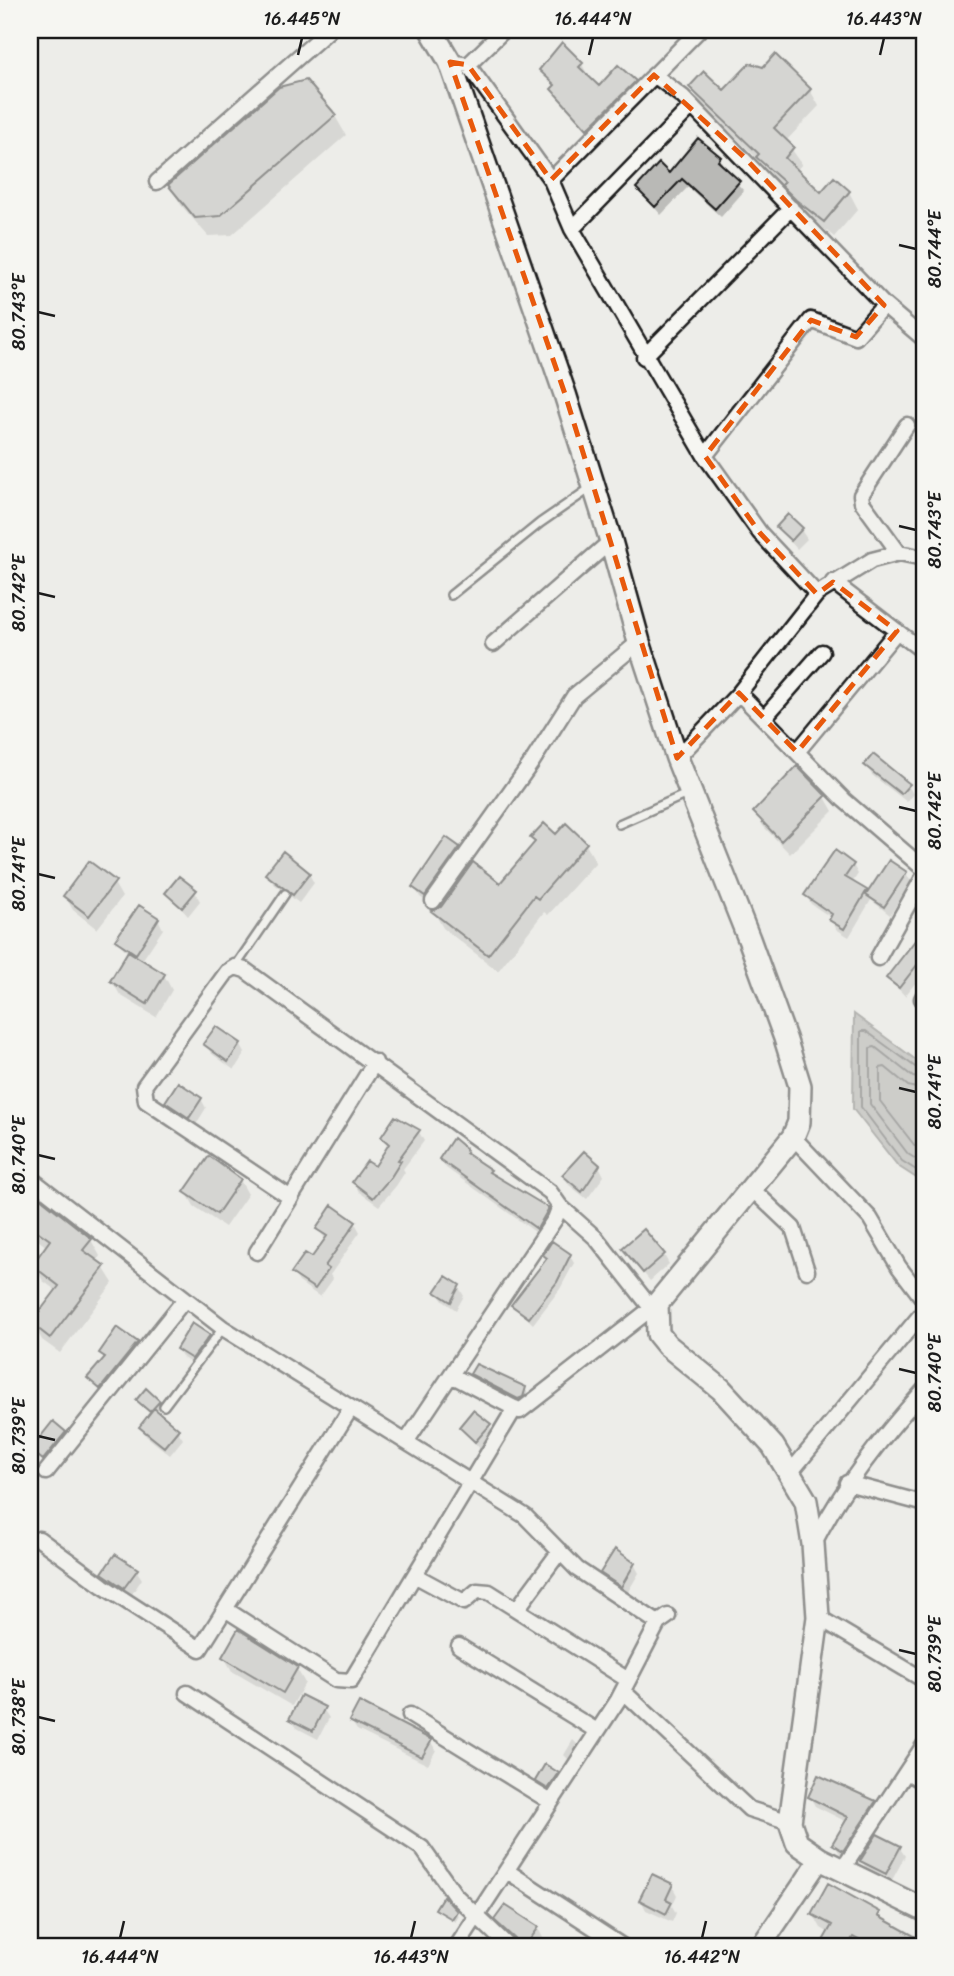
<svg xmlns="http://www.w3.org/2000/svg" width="954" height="1976" font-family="Sriracha,sans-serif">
	<rect width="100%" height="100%" fill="#edede9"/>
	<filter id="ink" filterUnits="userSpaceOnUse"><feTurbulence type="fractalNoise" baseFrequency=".0143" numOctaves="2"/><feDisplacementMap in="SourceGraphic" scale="14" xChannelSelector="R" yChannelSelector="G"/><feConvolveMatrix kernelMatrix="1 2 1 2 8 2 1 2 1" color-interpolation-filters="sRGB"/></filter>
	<g filter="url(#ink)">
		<path fill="#a6a6a3" stroke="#6f6f6d" stroke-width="2" d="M854,1014L924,1066V1183L898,1166L853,1109Z"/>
		<path fill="#0003" d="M479,30H514L496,46Z
			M582,64L586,72L584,74L599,89L634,82L639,90L593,136L558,98L555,87L541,70Z
			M691,87L724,92L810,90L819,106L786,141L802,164L796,171L821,195L849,192L858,209L834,237L793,202L760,161L700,103Z
			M335,116L346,135L232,235L208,236L181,205L170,186Z
			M720,158L724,169L744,191L721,217L688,187L661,215L638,188Z
			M778,528L801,530L807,539L797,549Z
			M866,765L908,785L913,794L907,802L872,775Z
			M825,797L833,811L790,854L763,826L755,812Z
			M566,826L586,845L596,862L548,915L544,912L498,971L443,928L434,912L500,885L536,843L533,838L556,836Z
			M458,848L464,857L430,904L420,897L415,888Z
			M853,865L858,874L852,883L868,895L906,873L911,882L890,915L871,900L849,937L836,929L832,918L811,904L806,895Z
			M267,874H309L314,883L299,903L273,883Z
			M114,883L122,897L97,929L73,910L65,896Z
			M195,892L200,901L188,916L167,893Z
			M158,919L163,929L141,962L164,975L172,990L156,1017L120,995L112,981L129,954L117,941Z
			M924,932V972L905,996L888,978Z
			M205,1044H240L245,1053L234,1070L211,1053Z
			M201,1099L206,1108L195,1126L172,1111L167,1102Z
			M419,1132L424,1141L403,1169L405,1172L396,1186L379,1206L359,1192L354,1182L376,1169L389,1147L383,1137Z
			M466,1152L493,1176L547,1210L553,1219L542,1237L446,1168L441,1159Z
			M599,1166L604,1176L587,1199L569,1185L564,1176Z
			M240,1180L248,1194L225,1227L194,1206L186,1192Z
			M30,1191L91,1240L100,1256L96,1262L103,1267L113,1283L60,1353L42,1340L33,1323L57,1291L43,1281L34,1265L47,1247L30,1234Z
			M355,1223L360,1232L330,1275L333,1279L320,1297L299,1282L293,1273L312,1260L326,1240L318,1229Z
			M624,1249L664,1255L669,1264L650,1281Z
			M545,1255L570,1256L574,1263L560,1289L533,1324L513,1305L548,1260Z
			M458,1286L464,1296L456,1310L443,1301L437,1292Z
			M208,1336L214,1345L197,1367L183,1358L178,1349Z
			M137,1343L142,1353L106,1397L89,1378L105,1360L101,1353Z
			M472,1374L525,1388L530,1398L524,1408L477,1383Z
			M138,1400L159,1402L161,1406L155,1412L177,1430L183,1439L170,1455L146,1436L141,1427L152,1414Z
			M489,1425L495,1434L481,1450L461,1427Z
			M65,1433L69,1440L48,1466L32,1450Z
			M634,1564L639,1573L626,1595L607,1582L602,1573Z
			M136,1570L142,1579L130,1597L109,1582L104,1573Z
			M224,1657L297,1669L305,1683L292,1706L232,1671Z
			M323,1709L329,1718L318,1739L297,1728L291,1719Z
			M351,1721L430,1741L436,1750L428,1765L357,1730Z
			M573,1740L580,1747L571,1762L564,1755Z
			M558,1774L563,1783L554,1797L542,1790L537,1781Z
			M810,1797L874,1802L880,1811L849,1859L840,1854L834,1844L847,1822L815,1806Z
			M899,1847L905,1856L891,1882L867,1870L862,1861Z
			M672,1886L677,1895L672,1906L676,1913L672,1922L646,1910L641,1900Z
			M505,1908L538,1928L543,1938L537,1946H518L502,1929L497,1920Z
			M437,1909L456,1912L458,1916L455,1922Z
			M879,1913L884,1922L915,1938L920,1946H822L829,1933L821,1928L813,1914Z"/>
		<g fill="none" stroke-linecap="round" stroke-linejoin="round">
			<path stroke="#535352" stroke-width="2" d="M924,1070L918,1069L866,1031H861V1107L902,1161L924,1175
				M924,1079L913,1077L875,1047L870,1048V1104L908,1154L924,1164
				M924,1090L908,1086L885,1067L880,1068V1101L915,1146L924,1152"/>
		</g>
		<path fill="#b9b9b6" stroke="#1c1c1c" stroke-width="2" d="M562,42L583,63L579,67L599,86L618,65L636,81L587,129L551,89L555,85L539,70Z
			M775,54L811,89L774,128L794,147L785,158L821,192L834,177L850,191L824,222L796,200L781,185L784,182L756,157L759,154L689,87L704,71L724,90L750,63L763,67Z
			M306,80L336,115L220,216L195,218L168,185L279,87Z
			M698,138L721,157L718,161L740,181L715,209L682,179L655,207L636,188L659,163L669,173Z
			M788,514L803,528L791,541L776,527Z
			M873,754L910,784L901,794L864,765Z
			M797,766L826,796L781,841L753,812Z
			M544,823L556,834L566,823L587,843L538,899L534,896L488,955L431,911L441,907L473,862L500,883L535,842L530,838Z
			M446,837L460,847L425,896L412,887Z
			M835,850L854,864L845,877L867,890L844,929L829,920L832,914L804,895Z
			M283,851L310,873L293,895L265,874Z
			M889,860L907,872L884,907L866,895Z
			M89,861L116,881L89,916L63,896Z
			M179,876L197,890L182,908L165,893Z
			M139,905L159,918L136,954L115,940Z
			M924,929V956L899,988L886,978Z
			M128,951L165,974L147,1004L110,981Z
			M216,1026L241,1043L228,1062L203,1044Z
			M178,1082L202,1098L189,1118L165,1102Z
			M395,1116L420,1130L398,1160L401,1161L391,1177L373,1198L352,1182L367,1161L375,1166L389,1144L381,1137Z
			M453,1138L467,1150L466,1153L491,1170L489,1172L549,1208L537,1229L439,1159Z
			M584,1151L600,1165L582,1192L562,1175Z
			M209,1156L241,1179L217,1214L184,1192Z
			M30,1190L92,1239L83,1250L105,1266L50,1338L31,1323L59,1286L32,1265L50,1240L30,1226Z
			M332,1205L356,1222L325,1266L329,1269L315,1289L291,1273L305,1253L312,1257L327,1236L316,1229Z
			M644,1229L665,1254L643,1273L622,1248Z
			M552,1241L571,1254L557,1282L529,1318L511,1305L547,1258L543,1255Z
			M446,1276L460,1285L451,1302L435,1292Z
			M192,1323L210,1335L192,1359L176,1349Z
			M117,1327L138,1342L100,1389L87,1378L105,1357L99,1353Z
			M476,1364L526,1387L523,1397L518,1399L470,1374Z
			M146,1388L160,1401L150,1412L136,1400Z
			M154,1408L179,1429L164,1447L139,1427Z
			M473,1410L491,1424L475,1442L459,1427Z
			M53,1421L66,1432L43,1460L30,1450Z
			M615,1549L635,1563L621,1587L600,1573Z
			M115,1554L138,1569L124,1588L102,1573Z
			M238,1629L298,1667L283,1693L222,1657Z
			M301,1695L325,1707L313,1731L289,1719Z
			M359,1702L432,1740L422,1757L349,1721Z
			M545,1764L559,1773L548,1789L535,1781Z
			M818,1775L876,1801L843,1851L832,1844L848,1817L808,1797Z
			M877,1834L901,1846L886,1874L860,1861Z
			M652,1874L673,1884L666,1899L672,1902L666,1914L639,1900Z
			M828,1883L880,1912L878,1916L916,1937L911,1946H870L853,1937L848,1946H820L832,1925L811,1914Z
			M443,1896L457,1911L452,1919L435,1909Z
			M505,1905L539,1927L525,1946H517L515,1939L494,1920Z"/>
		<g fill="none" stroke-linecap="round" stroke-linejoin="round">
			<g stroke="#1c1c1c" stroke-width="12">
				<path id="service" d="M451,595L540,523L592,487
					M619,824L689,793
					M235,967L285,894
					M164,1406L223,1328"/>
			</g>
			<g stroke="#1c1c1c" stroke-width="19">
				<path id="minor" d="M450,62L468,65L551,180L572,229L705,456L760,533L817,594
					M468,65L504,30
					M654,75L683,97L884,305L924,339
					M551,180L699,30
					M157,182L329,30
					M572,229L691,107
					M644,357L791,208
					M705,456L811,320L856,337L884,305
					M899,553L862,502L861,495L907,425
					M833,582L924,652
					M493,644L611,541
					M739,693L844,800L924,869
					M764,718L822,652
					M797,752L897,631
					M677,758L739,693L817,594L872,560L899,553L924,558
					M433,901L532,762L574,696L639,642
					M878,958L924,876
					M922,999L924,995
					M793,1137L870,1218L899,1267L924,1300
					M30,1178L223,1328L525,1516L577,1569L658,1623
					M753,1190L793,1228L807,1271
					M291,1198L146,1101L144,1086L227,972L235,967L245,970L550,1192L560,1206L555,1219L406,1442
					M560,1206L596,1238L652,1309
					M257,1252L375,1062
					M451,1375L520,1411L657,1304
					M46,1472L185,1299
					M789,1474L924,1311
					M847,1483L922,1503L924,1501
					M39,1539L103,1586L200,1649L351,1408
					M814,1543C843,1486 881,1438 924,1390
					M416,1576L464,1602L477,1591L489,1592L628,1680
					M225,1609L336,1680L351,1681L515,1408
					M517,1609L560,1551
					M818,1617L924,1680
					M459,1646L597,1731
					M623,1691L749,1809L790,1822
					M187,1693L422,1848L455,1895L508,1946
					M410,1715L551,1802
					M907,1772L924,1782
					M842,1870L924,1745
					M507,1871L622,1946
					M457,1946L618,1700L658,1623L668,1616"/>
			</g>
			<g stroke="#1c1c1c" stroke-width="24">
				<path id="tertiary" d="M761,1946L820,1859"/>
			</g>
			<g stroke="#1c1c1c" stroke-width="26">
				<path id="secondary" d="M431,30L450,62L565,394L611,541L639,642L677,758L749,939L785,1038L800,1086L799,1122L793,1137L657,1304L658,1334L667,1345L721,1389L773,1446L806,1501L813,1544L818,1617L790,1822L797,1843L820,1859L924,1910"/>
			</g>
			<use href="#service" stroke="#f6f6f2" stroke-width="7"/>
			<use href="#minor" stroke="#f6f6f2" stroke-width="14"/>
			<use href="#tertiary" stroke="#f6f6f2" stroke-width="19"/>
			<use href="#secondary" stroke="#f6f6f2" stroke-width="21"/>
		</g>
	</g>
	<path d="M0 0H954V1976H0ZM450,62L468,65L551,180L654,75L745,158L884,305L856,337L811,320L705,456L760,533L817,594L833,582L897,631L797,752L739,693L677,758L565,394Z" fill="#edede9" fill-opacity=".55" fill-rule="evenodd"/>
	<path fill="none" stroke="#e8590c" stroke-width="5" stroke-dasharray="14 9" stroke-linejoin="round" d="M450,62L468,65L551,180L654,75L745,158L884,305L856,337L811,320L705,456L760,533L817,594L833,582L897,631L797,752L739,693L677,758L565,394Z"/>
	<path fill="none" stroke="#1c1c1c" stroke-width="2.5" d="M298,55L302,38M589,55L593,38M880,55L884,38M899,245L916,249M38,312L55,316M899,526L916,530M38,593L55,597M899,807L916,811M38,874L55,878M899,1088L916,1092M38,1155L55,1159M899,1369L916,1373M38,1436L55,1440M899,1650L916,1654M38,1717L55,1721M120,1938L124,1921M411,1938L415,1921M702,1938L706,1921"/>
	<rect width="954" height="1976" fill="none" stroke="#f6f6f2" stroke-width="77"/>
	<rect x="38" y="38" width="878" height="1900" fill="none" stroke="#1c1c1c" stroke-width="2.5"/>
	<g font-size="18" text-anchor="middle" fill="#1c1c1c">
		<text x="302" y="25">16.445°N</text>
		<text x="593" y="25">16.444°N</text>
		<text x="884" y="25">16.443°N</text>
		<text transform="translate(935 249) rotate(-90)" y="6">80.744°E</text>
		<text transform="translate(19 312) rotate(-90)" y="6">80.743°E</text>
		<text transform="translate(935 530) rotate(-90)" y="6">80.743°E</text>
		<text transform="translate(19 593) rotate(-90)" y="6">80.742°E</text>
		<text transform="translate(935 811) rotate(-90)" y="6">80.742°E</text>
		<text transform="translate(19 874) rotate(-90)" y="6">80.741°E</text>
		<text transform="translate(935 1092) rotate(-90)" y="6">80.741°E</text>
		<text transform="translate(19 1155) rotate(-90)" y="6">80.740°E</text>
		<text transform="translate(935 1373) rotate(-90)" y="6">80.740°E</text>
		<text transform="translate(19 1436) rotate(-90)" y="6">80.739°E</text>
		<text transform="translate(935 1654) rotate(-90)" y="6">80.739°E</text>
		<text transform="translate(19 1717) rotate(-90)" y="6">80.738°E</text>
		<text x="120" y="1963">16.444°N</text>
		<text x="411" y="1963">16.443°N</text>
		<text x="702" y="1963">16.442°N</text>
	</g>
</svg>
